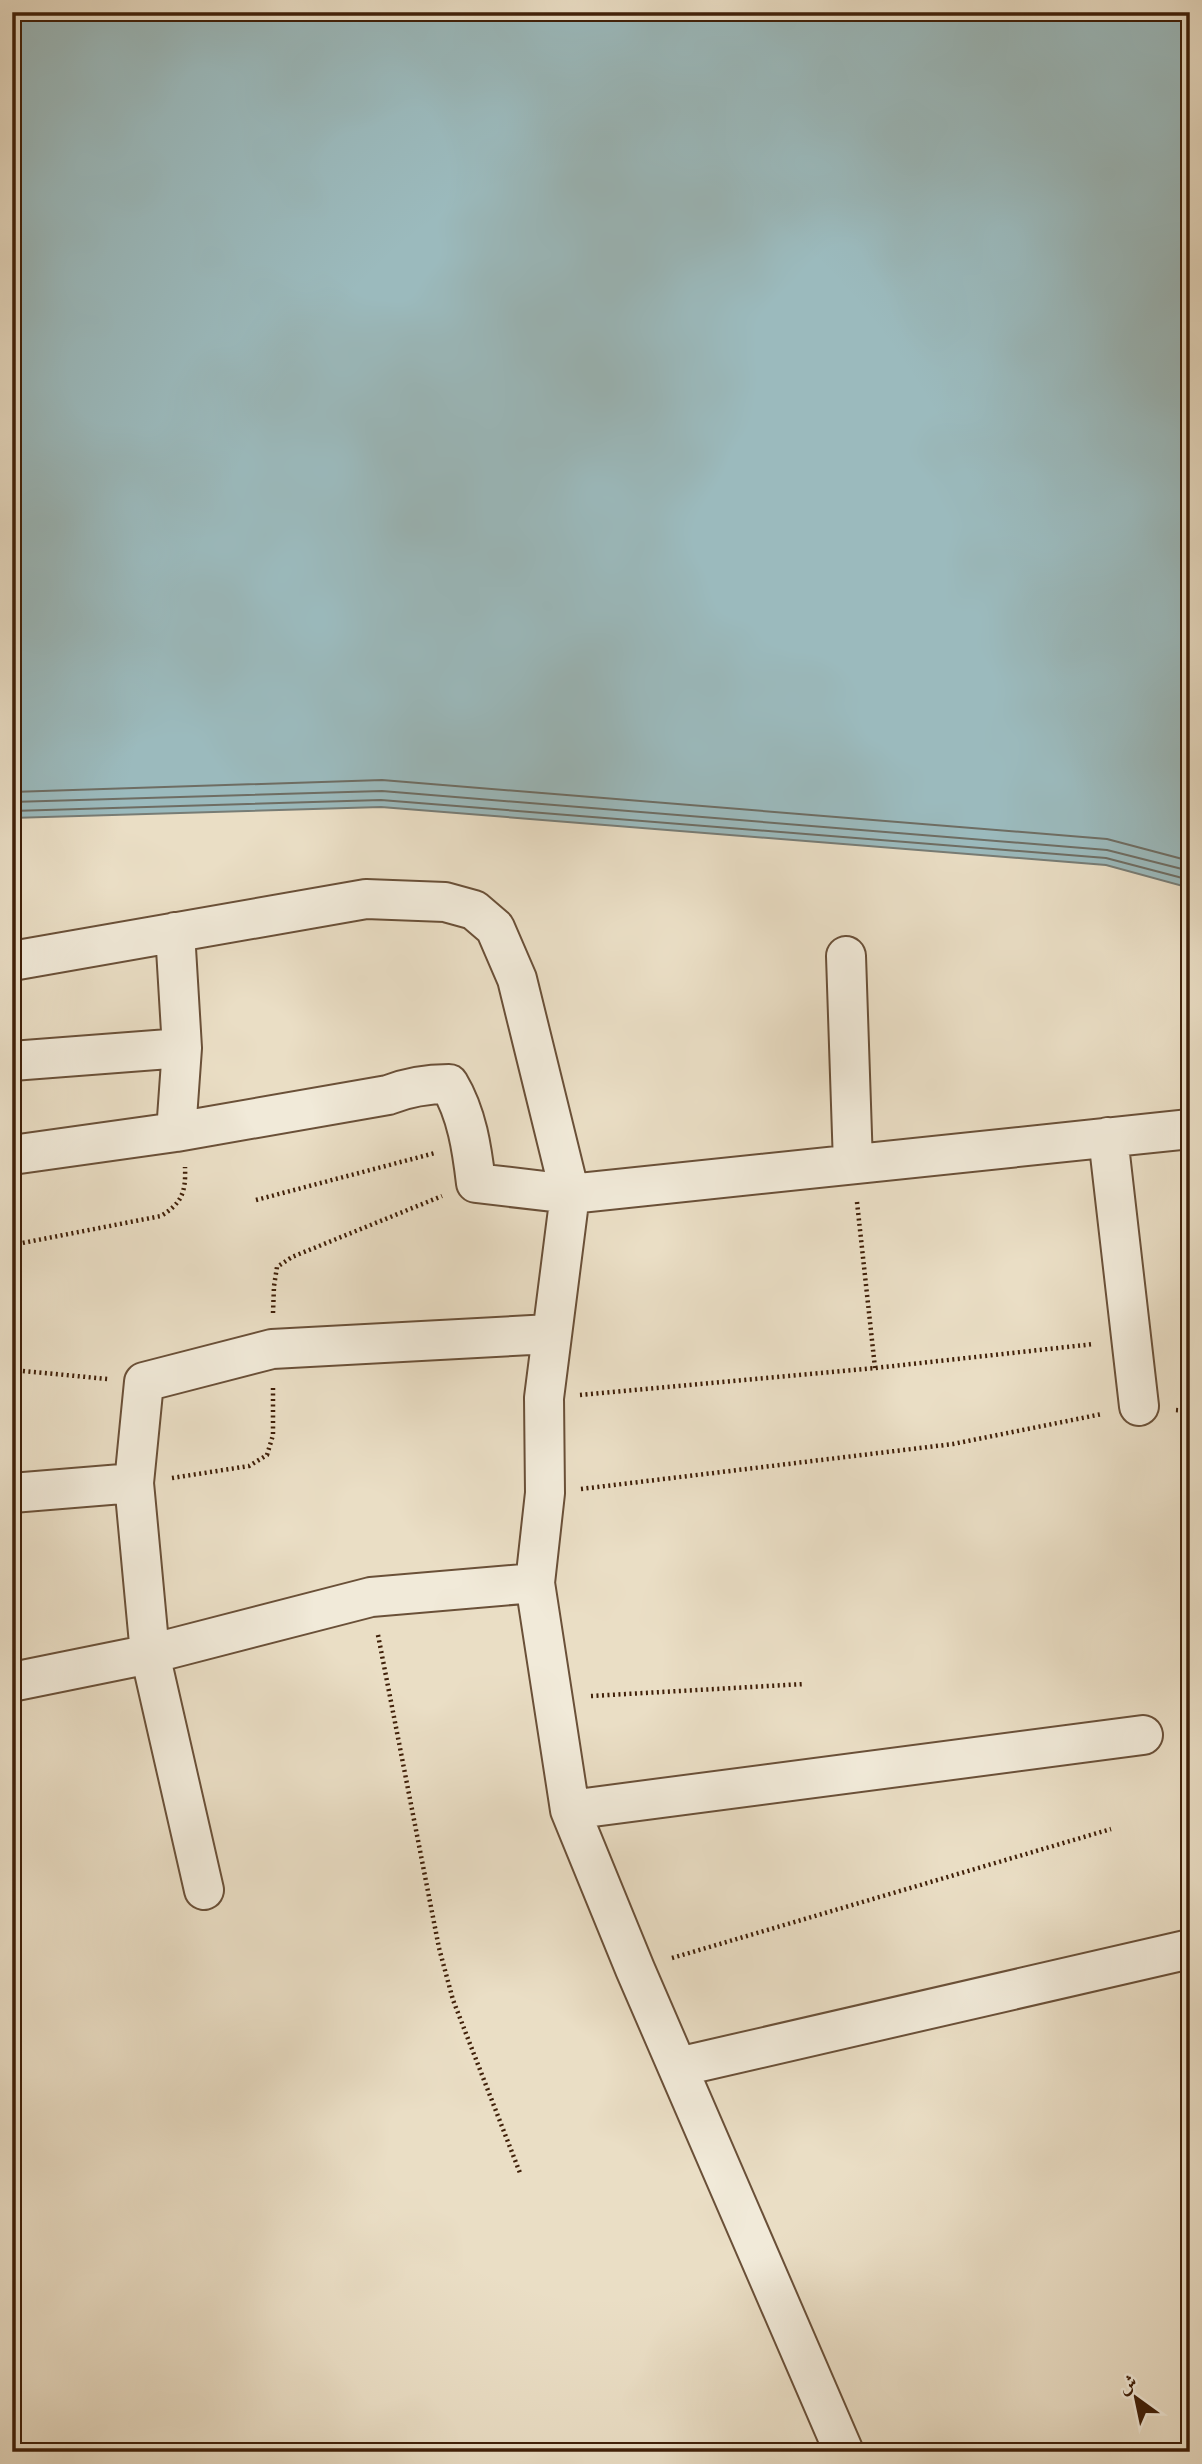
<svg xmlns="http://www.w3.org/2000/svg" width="1202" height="2464" font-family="'IM FELL Double Pica',Amiri,serif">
	<rect width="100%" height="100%" fill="#eadec5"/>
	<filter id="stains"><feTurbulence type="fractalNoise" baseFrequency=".00286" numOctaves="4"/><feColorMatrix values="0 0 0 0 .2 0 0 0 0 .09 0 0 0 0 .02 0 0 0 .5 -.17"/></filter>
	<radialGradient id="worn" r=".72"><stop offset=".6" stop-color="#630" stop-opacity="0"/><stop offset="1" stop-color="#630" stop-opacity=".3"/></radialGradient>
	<path fill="#9bbabd" stroke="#777c75" stroke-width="2" d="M12,12H1190V888L1106,865L381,807L12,818Z"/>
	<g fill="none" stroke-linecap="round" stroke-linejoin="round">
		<path stroke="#6e6d63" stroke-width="2" d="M12,792L382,780L1107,839L1190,861
			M12,802L382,791L1107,850L1190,871
			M12,811L381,800L1106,858L1190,880"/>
		<g stroke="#6a5038" stroke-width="42">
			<path id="minor" d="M175,932L182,1048L176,1132
				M846,956L853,1164
				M12,961L366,899L445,902L474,910L495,928L517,979L570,1194L544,1398L545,1493L535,1583L570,1810L635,1969L844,2452
				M12,1061L182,1048
				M1108,1137L1139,1406
				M12,1155L176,1132L388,1095C408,1087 428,1084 449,1084C467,1114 472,1149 476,1183L570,1194L1190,1129
				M12,1493L134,1483
				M12,1682L150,1654L371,1597L535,1583
				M570,1810L1143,1735
				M204,1890L150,1654L134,1483L144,1382L272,1349L550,1334
				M678,2067L1190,1949"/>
		</g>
		<path stroke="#402009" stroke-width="4.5" stroke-dasharray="2 3.5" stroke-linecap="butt" d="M256,1200L435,1153
			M857,1202L875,1368
			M12,1245L161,1216C182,1203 186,1192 185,1167
			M273,1313L274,1286L277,1267L292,1257L442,1196
			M12,1370L108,1379
			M580,1395L875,1368L1094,1344
			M1176,1410L1190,1411
			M172,1478L249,1466L267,1455L273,1435V1388
			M581,1489L953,1444L1102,1414
			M378,1635L439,1948L453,2000L520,2173
			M591,1696L804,1684
			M672,1958L1111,1829"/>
		<use href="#minor" stroke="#f1ead9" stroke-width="38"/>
	</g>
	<rect width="1202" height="2464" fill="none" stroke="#eadec5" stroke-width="42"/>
	<rect x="14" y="14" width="1174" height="2436" fill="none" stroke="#402009" stroke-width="3.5"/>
	<rect x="21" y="21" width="1160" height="2422" fill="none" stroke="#402009" stroke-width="2"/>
	<g transform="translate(1136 2398) rotate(327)" stroke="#f1ead9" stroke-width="5" paint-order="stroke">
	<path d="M0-5L12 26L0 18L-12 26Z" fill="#402009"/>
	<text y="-10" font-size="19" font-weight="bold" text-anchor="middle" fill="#402009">ش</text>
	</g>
	<rect width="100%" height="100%" filter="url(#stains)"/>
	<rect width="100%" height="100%" fill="url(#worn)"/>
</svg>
